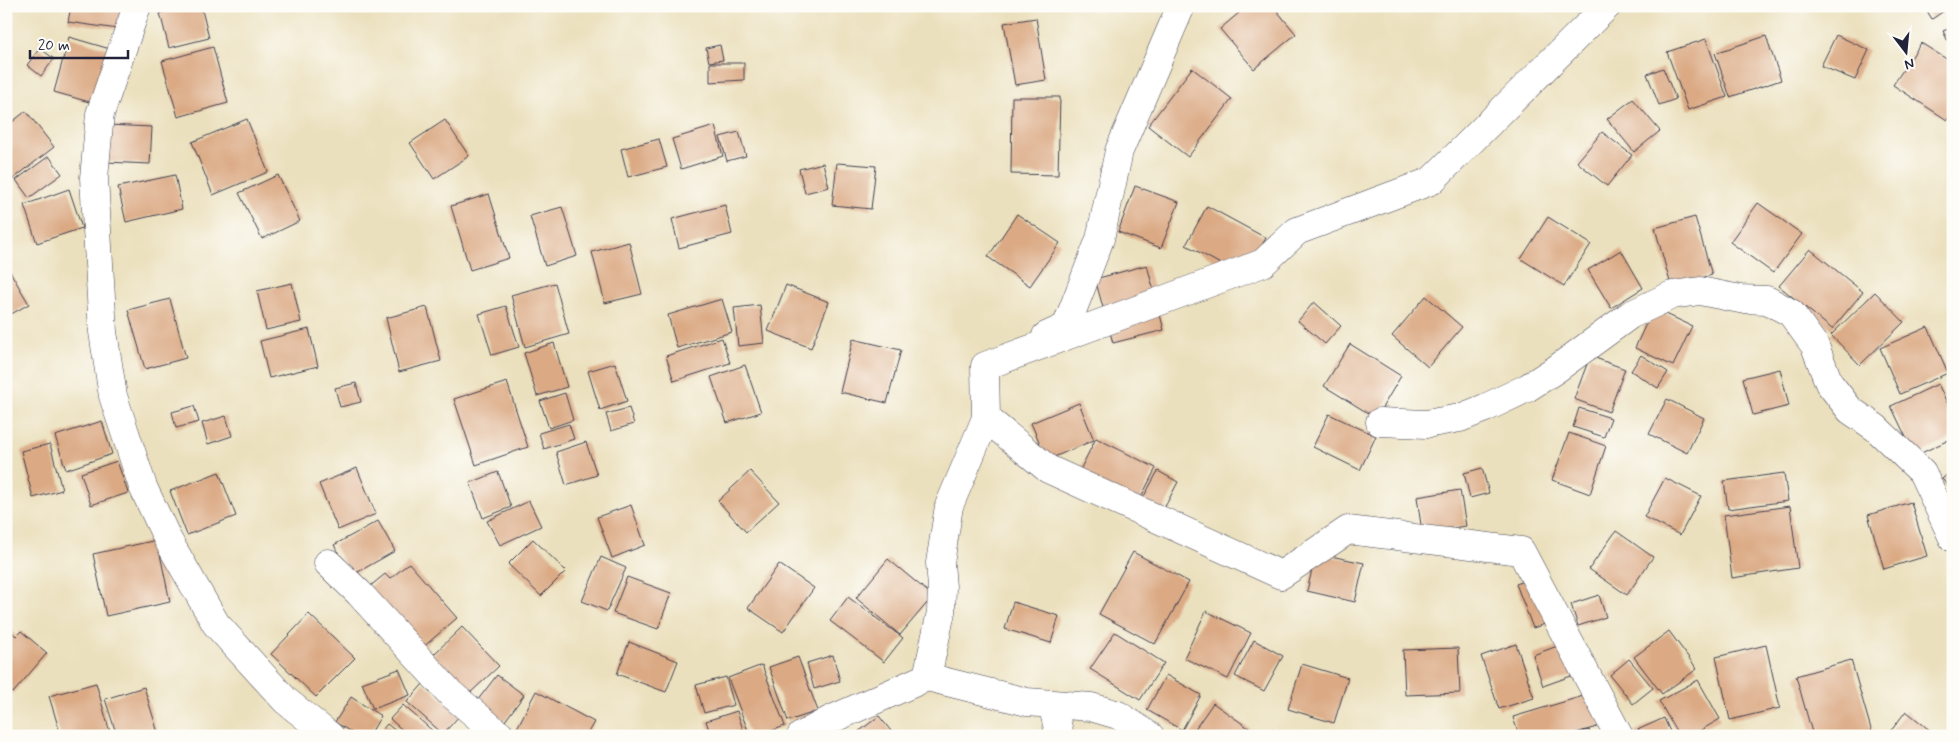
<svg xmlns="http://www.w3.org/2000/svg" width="1959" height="742" font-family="Mynerve,sans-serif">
	<rect width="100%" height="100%" fill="#fdfcf7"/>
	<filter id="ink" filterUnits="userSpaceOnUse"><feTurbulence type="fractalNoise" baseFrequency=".02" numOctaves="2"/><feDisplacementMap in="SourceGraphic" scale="10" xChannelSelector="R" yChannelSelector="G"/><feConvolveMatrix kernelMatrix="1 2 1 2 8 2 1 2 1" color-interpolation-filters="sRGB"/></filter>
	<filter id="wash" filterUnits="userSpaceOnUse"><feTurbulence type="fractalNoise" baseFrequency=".0096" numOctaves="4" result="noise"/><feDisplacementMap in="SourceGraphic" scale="20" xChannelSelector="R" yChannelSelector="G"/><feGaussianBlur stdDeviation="1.12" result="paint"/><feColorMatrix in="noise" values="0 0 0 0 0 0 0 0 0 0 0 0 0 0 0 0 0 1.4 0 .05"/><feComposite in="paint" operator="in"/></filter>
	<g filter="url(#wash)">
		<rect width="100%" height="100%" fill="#ebe0bd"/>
		<g id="blocks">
			<path fill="#dbaa85" d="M71,6H121L118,29L68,22Z
				M186,6H201L209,38L169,48L160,13Z
				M1247,6H1273L1296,34L1254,69L1220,29Z
				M1924,6H1951L1932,19Z
				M6,10L12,13L6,25Z
				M1036,18L1046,80L1015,85L1004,23Z
				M1953,27V52L1943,31Z
				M1836,35L1869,50L1855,80L1821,66Z
				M1766,36L1781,80L1730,97L1715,53Z
				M69,37L110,49L93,103L54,92Z
				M1706,39L1727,97L1688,110L1667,52Z
				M1921,43L1953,63V111L1947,120L1893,85Z
				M720,45L723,60L709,62L706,48Z
				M213,47L228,103L178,117L162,61Z
				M40,48L54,59L41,76L27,65Z
				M710,63H744V80L710,82Z
				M1192,68L1232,99L1188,157L1148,126Z
				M1663,68L1676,99L1659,105L1647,74Z
				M1012,97H1060L1058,175L1011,174Z
				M1633,99L1660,131L1634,152L1607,119Z
				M26,111L54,147L8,183L6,127Z
				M247,119L268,172L213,195L192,142Z
				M445,120L469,156L434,179L410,143Z
				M107,125L152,127L150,164L105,162Z
				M715,126L723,156L681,169L672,139Z
				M739,132L746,156L727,161L720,137Z
				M1602,132L1632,155L1607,186L1577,162Z
				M659,139L667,167L628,177L621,149Z
				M49,156L62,174L29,198L16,180Z
				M823,163L829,187L805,193L799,169Z
				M837,163L876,166L871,209L832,205Z
				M175,175L182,209L126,222L118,187Z
				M278,175L300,221L262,239L239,193Z
				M1135,186L1179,202L1161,248L1118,232Z
				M69,189L82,228L37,243L24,205Z
				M489,194L509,258L470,270L451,206Z
				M1758,203L1802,234L1773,273L1730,242Z
				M725,205L732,234L679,248L672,219Z
				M1207,206L1266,238L1244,277L1186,245Z
				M562,207L577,256L545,266L530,216Z
				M1017,214L1060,243L1030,286L988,257Z
				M1548,217L1591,244L1564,286L1521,259Z
				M1695,217L1712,275L1671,286L1655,228Z
				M629,242L642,294L605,303L592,252Z
				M1810,249L1863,292L1832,329L1779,286Z
				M1621,250L1643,288L1611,308L1588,270Z
				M1147,265L1164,330L1113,343L1095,279Z
				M8,268L29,304L6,317V270Z
				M292,283L301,322L266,330L257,291Z
				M555,283L569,334L525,347L511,295Z
				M786,285L829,302L811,348L768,331Z
				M1875,292L1904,322L1860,365L1831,335Z
				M1426,296L1462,327L1428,367L1392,336Z
				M170,299L186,358L145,369L128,310Z
				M722,299L732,332L677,348L668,315Z
				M1314,302L1341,326L1325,344L1298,321Z
				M760,305L764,343L738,346L734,308Z
				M506,306L519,347L492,355L479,314Z
				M427,307L441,361L399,372L386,318Z
				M1653,308L1692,326L1673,366L1635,348Z
				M1928,327L1948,373L1900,394L1880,348Z
				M309,329L318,366L269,378L260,341Z
				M722,338L730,363L674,381L666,356Z
				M853,339L901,350L887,403L840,392Z
				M554,343L567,387L537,396L524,353Z
				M1350,344L1401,376L1376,418L1324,386Z
				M1641,355L1668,372L1658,388L1631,371Z
				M1590,356L1625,369L1609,412L1574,399Z
				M615,363L627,401L600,410L588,371Z
				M745,365L761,412L727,423L711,377Z
				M1780,369L1789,406L1753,415L1743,378Z
				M507,382L528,447L476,465L454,399Z
				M356,383L361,402L340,407L335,388Z
				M1938,384L1953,415V438L1915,456L1891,406Z
				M565,393L573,420L549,428L540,401Z
				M1667,399L1704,418L1687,453L1649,434Z
				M1079,403L1094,440L1047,460L1031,423Z
				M194,406L199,422L176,428L172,412Z
				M629,408L634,424L611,431L606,414Z
				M1579,408L1611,418L1604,437L1573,427Z
				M1329,414L1376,436L1360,470L1313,447Z
				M226,416L232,436L208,444L202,423Z
				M102,421L112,454L66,470L55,436Z
				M569,424L574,439L544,449L539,433Z
				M1569,433L1606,446L1590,494L1552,480Z
				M1096,438L1156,468L1137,505L1077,476Z
				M586,442L597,475L566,485L556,452Z
				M50,444L62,490L33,498L21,451Z
				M117,461L128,493L91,505L81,473Z
				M357,468L376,514L338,530L319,484Z
				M1482,468L1489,493L1470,498L1464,473Z
				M1953,469V491L1942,479Z
				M750,471L779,502L746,532L718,501Z
				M1158,471L1178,482L1159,518L1138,507Z
				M219,472L236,516L187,535L170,491Z
				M498,472L511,507L483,518L470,483Z
				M1784,473L1788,501L1728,509L1724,481Z
				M1665,478L1701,496L1680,535L1644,517Z
				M1460,490L1466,526L1422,532L1417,497Z
				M529,501L541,526L500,545L487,521Z
				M1911,502L1927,556L1884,569L1868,515Z
				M631,505L645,545L612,558L597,517Z
				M1790,506L1798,568L1732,578L1724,515Z
				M378,521L395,551L351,576L334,545Z
				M1616,531L1653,557L1627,595L1589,569Z
				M533,539L566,571L541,596L508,564Z
				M157,540L170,602L106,616L93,554Z
				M1133,552L1189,582L1155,644L1099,614Z
				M1316,553L1364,563L1355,602L1307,591Z
				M601,557L626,568L607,611L582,601Z
				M888,559L933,596L900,635L856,598Z
				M409,563L457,618L421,649L368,588L385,574L390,579Z
				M779,564L814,588L783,632L748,608Z
				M1537,576L1554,621L1533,628L1516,584Z
				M627,577L671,593L658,629L613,613Z
				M1599,595L1606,617L1578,626L1571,604Z
				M848,597L903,638L884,662L830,621Z
				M1013,602L1059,616L1051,643L1005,629Z
				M1206,611L1251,633L1228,679L1184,658Z
				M309,614L355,658L316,697L271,654Z
				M6,627L16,636L21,631L47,653L13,693L6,688Z
				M462,627L499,666L469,694L432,656Z
				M1669,631L1697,669L1662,694L1634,657Z
				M1115,632L1164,663L1140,700L1090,669Z
				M1254,640L1283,656L1264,691L1235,676Z
				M629,642L678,661L666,692L617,674Z
				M1516,644L1534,698L1499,709L1481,656Z
				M1563,644L1574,675L1543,686L1533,655Z
				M1766,645L1780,708L1730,720L1716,657Z
				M1458,648L1460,693L1405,695L1403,650Z
				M833,655L840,681L814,689L807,663Z
				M798,657L818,711L788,721L769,667Z
				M1629,659L1653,688L1633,704L1610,675Z
				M1851,660L1873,736H1813L1796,676Z
				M1302,664L1348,678L1334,723L1288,709Z
				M762,665L785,726L757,736H750L728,678Z
				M399,669L410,695L373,709L362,683Z
				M497,675L524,695L505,721L477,701Z
				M1166,675L1201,695L1182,730L1147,710Z
				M726,677L734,705L704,713L696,685Z
				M1698,680L1720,719L1691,736H1679L1659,701Z
				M96,683L111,736H61L49,696Z
				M424,683L460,715L443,734L407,702Z
				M144,687L159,736H117L105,699Z
				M536,691L594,722L586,736H522L515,732Z
				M1590,694L1600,726L1566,736H1519L1513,717Z
				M351,697L381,716L369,736H357L335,722Z
				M1213,703L1260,736H1190Z
				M403,705L435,733L432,736H409L390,719Z
				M737,711L745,736H711L706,721Z
				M1906,711L1932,732L1929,736H1887Z
				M879,716L895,736H853Z
				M1664,718L1672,736H1635L1633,732Z
				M387,724L402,736H377Z
				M1272,729L1281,736H1268Z
				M1589,730L1591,736H1573V735Z"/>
		</g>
	</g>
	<g filter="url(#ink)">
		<use href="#blocks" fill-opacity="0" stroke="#403e4e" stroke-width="1"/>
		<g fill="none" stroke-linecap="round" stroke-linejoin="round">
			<g stroke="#403e4e" stroke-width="29">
				<path id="minor" d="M137,6L100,114L94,178L103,332L113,396L143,487L168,540L216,624L286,701L330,736
					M1046,336L1066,327L1100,239L1119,151L1181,6
					M985,366L1263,263L1297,231L1431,181L1607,6
					M986,418L1048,469L1281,575L1348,530L1521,551L1619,736
					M1380,422L1426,424L1460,418L1485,408L1527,388L1555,370L1630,315L1672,295L1700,291L1740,299L1767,300L1791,313L1815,346L1829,383L1850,410L1876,428L1922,472L1953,538
					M328,563L359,593L450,693L501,736
					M927,677L941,612L942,587L940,563L949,506L986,418L985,366
					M1052,704L1060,736
					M801,736L830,720L927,677L1027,702L1091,707L1118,715L1150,736"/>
			</g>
			<use href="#minor" stroke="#fff" stroke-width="28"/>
		</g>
	</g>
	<rect width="1959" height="742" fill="none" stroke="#fdfcf7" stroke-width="25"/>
	<g transform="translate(1906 52) rotate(164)" stroke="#fdfcf7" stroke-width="4" paint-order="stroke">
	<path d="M0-4L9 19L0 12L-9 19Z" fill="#22223b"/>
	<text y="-8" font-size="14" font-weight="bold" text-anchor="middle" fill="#22223b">N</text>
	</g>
	<path d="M30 50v8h98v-8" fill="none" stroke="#22223b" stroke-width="2.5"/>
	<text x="38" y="50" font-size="15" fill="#22223b" stroke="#fdfcf7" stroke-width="4" paint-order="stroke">20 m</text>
</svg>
